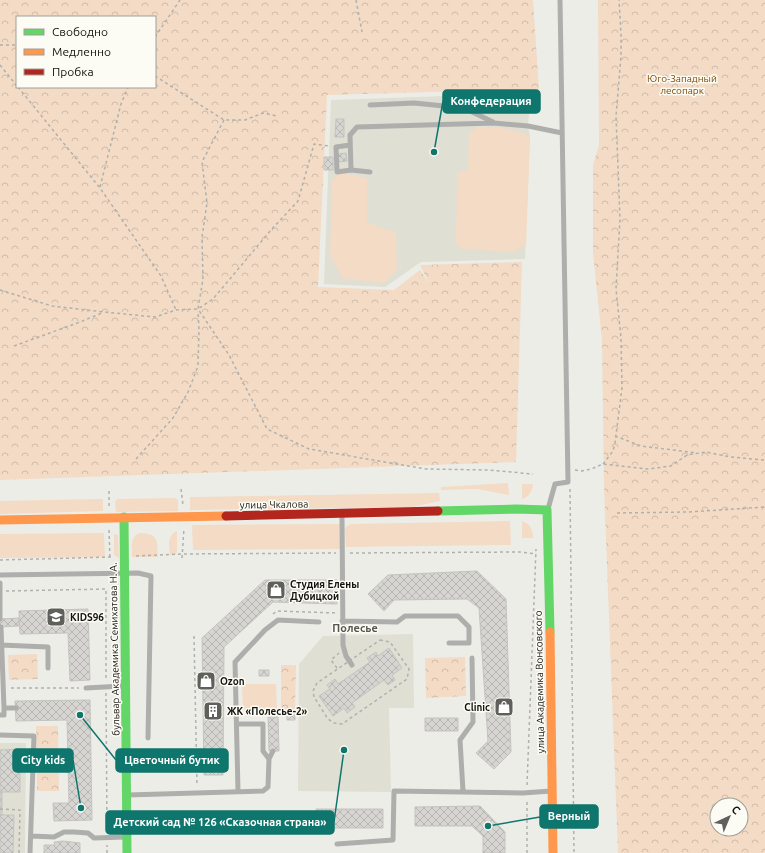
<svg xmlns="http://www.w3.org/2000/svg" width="765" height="853" font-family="Ubuntu,sans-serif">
	<defs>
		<pattern id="forest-crowns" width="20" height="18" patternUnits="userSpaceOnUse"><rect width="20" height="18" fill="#f3dbc5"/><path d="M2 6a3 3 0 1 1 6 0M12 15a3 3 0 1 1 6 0" fill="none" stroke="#cfbba8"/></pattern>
		<pattern id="building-cross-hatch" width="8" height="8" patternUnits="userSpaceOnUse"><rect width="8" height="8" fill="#d6d5d2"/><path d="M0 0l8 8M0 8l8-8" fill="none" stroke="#b7b6b3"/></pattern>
	</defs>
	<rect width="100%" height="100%" fill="#edede8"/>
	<path fill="#dfdfd4" d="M531,93L528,126L530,137L525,259L421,262L385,287L324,284L331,100Z
		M413,634L414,708H389L391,792L298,791L299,664L323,636Z
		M0,743H26L25,853H0Z"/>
	<path fill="#f3dbc5" d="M478,127C496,127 514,127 530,137L526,245L512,252L463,249L456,244L457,173L468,171L469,133Z
		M340,173L367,178V222L387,230L396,231L397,270L384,283L343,279L330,255L332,180Z
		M508,483L509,495L477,489L441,490V487Z
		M522,484H533C532,492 529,497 522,499Z
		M439,493L440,501L412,507L190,510V497Z
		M175,498L178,500V511L116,512L115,501L118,499Z
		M103,499V511L0,514V501Z
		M510,521L511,545L346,547L345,530V528L350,524Z
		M522,521C531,524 533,530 533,538H522Z
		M341,524V549L193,550L192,525Z
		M177,531V552L175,555H170C169,545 167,535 177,531Z
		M104,533L105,557L0,558V534Z
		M140,533C159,534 157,540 158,557H132C132,548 129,537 140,533Z
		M114,534L118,535L119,558L114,555Z
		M242,684H276L277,709H243Z"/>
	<path fill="url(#forest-crowns)" fill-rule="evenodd" d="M0,0H533L539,89L327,95L318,287L394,290L420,270L429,283L420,265L522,262L516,462L0,480ZM17,17H155V87H17Z
		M598,0H765V853H618L604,487L602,340L593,253V165L599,145ZM717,805H741V829H717Z
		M37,654L38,679L9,680L8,655Z
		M465,657L466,696L426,698L425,658Z
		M281,665H296L295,714H281Z
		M36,726H58L59,791H37Z"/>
	<path fill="url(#building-cross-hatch)" stroke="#c4c3c0" d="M336,119H344V137H335Z
		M346,153L347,161L339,162L338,154Z
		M324,157H333V170H324Z
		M477,571L506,599L511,752L494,769L476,753L488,741L479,608L467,599L394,600L384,611L368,594L388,575Z
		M265,580H337V604L273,602L224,647L223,775H204L202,638Z
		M88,609L90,680L70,681L68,633L20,634L19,611Z
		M19,618V626L0,627V619Z
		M389,648L402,668L392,675L395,680L388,685L384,680L352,703L355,707L347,713L344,708L333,716L319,696L330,689L327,685L335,679L338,684L370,662L367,658L376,652L378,656Z
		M259,670H269V676H259Z
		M90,700L92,820L54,821L53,803H69L67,720L16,721L15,701Z
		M287,715H295V720H287Z
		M268,717H278L279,751H269Z
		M425,718H458V731H425Z
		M20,749V792H0V750Z
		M0,792H2V815H0Z
		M480,806L505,832V853H483V836L472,826H415V807Z
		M316,809H383V828H317Z
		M0,815H14L13,853H0Z
		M63,841L80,843V853H44V845H55L54,842Z"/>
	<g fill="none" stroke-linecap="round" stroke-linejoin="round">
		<path stroke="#b0b0ad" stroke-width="1.5" stroke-dasharray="3 3" stroke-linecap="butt" d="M356,0L362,32
			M155,37L180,0
			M0,45H17
			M0,65L17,86
			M155,76L224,120H245L263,113L277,116
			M18,87L100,188L161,276L176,310
			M224,120L202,162L207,203L202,237L203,279L198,309L229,355L267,429L309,449L426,469L488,470L533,474
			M100,187L121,104L128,87
			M0,290L52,306L104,312L155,317L176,310L198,309L213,299L271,230L298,201L314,144L329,146
			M14,346L80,322L102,313
			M615,436L641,446L697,453
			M136,459L173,418L188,392L198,366L199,330L198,311
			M603,464L613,451L615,443L622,388L621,338L616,289L620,219L616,116L621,56V34L619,0
			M575,470L582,471L591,469L603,464L648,469L671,466L687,455L706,452L730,457L765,460
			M181,489L183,505
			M570,489L574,853
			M109,506V491
			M617,513L688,512L765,507
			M109,530L110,560
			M350,553L520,552L536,554
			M136,556L182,554L336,553
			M182,558L184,528
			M0,560L112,557
			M6,591L106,589V679
			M273,614L277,611L336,613
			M194,636L197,785
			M380,640L390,642L409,669L407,679L342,724L334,723L328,719L314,697L313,691L317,683Z
			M337,668L331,660L339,653
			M11,688H79
			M106,693L107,831
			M527,785L536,549
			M0,809L20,810L19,853
			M107,853V845
			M527,853V799"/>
		<path stroke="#aeaeac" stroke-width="5" d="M370,105L414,103L464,108L493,122
			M350,145L336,147L337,172L351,170
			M370,172L351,170L350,135L357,127L494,123L528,126L562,133
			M548,509L555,484L568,482L560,0
			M342,515L343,645L346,656L352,665
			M0,575L138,573L151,576L148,738
			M0,583V619
			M342,621L397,622L405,616H458L469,627V643H449
			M0,645L48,647V668
			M86,688L123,686
			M4,708H16
			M0,715H4V708L1,627
			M237,724H263V751L269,759
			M0,735L34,736L30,853
			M238,791L235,662L265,630L278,620L319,622
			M463,791L460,740L473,722L472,658
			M127,795L263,791L268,787L269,759L273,751
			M31,836L54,837L64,832H74L88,833L94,838L125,837
			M337,844L393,840L394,791L523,793L551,791"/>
		<path stroke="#63d668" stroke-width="9" d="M438,511L517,509L547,510L550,632
			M124,517L127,853"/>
		<path stroke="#ff974d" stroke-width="9" d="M0,520L226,516
			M550,632L553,853"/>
		<path stroke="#b3261e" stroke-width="9" d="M226,516L438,511"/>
	</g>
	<defs>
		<g id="shop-square" transform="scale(1)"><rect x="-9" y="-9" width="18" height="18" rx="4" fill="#5f5f5c" stroke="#fdfcf4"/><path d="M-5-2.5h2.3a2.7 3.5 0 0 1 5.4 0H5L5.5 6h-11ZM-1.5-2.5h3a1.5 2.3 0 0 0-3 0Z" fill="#fff"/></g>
		<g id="school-square" transform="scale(1)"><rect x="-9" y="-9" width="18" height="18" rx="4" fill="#5f5f5c" stroke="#fdfcf4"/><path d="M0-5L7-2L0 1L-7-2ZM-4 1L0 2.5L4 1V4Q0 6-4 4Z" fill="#fff"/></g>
		<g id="building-square" transform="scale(1)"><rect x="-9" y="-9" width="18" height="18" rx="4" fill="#5f5f5c" stroke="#fdfcf4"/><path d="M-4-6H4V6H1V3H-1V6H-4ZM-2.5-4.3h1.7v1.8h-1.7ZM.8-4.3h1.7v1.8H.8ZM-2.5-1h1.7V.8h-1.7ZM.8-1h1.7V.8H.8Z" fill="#fff"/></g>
	</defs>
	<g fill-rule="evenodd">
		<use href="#shop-square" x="276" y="590"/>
		<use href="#school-square" x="56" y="617"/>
		<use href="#shop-square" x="206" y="681"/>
		<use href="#shop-square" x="504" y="707"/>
		<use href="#building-square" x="213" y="711"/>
	</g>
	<g text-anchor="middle" stroke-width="3" stroke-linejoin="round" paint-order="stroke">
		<g font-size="10" fill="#7f4600" stroke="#fdfcf4">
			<text x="682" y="82">Юго-Западный<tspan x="682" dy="12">лесопарк</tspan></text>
		</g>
		<g font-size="10" fill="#131310" stroke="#fdfcf4">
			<text transform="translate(274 504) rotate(-1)" y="4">улица Чкалова</text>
			<text transform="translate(114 649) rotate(-91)" y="4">бульвар Академика Семихатова Н. А.</text>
			<text transform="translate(539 682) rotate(-91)" y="4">улица Академика Вонсовского</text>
		</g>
		<g font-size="10" font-weight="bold" fill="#131310" stroke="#fdfcf4" text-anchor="start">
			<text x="290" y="588">Студия Елены<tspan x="290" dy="12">Дубицкой</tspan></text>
			<text x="70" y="621">KIDS96</text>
			<text x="220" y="685">Ozon</text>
			<text x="490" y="711" text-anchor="end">Clinic</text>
			<text x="227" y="715">ЖК «Полесье-2»</text>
		</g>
		<g font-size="11" font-weight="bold" fill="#56554e" stroke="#fdfcf4">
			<text x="355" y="632">Полесье</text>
		</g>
	</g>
	<path fill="none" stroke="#0f766e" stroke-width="1.5" d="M434 152L443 101M80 715L116 760M81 808L73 760M488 826L540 817M344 750L334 822"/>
	<g fill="#0f766e" stroke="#fdfcf4" stroke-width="1.5">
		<circle cx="434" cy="152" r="4"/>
		<circle cx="80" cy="715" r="4"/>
		<circle cx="81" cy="808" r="4"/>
		<circle cx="488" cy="826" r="4"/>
		<circle cx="344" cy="750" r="4"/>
	</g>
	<g fill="#0f766e" stroke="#0f766e" stroke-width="1.5">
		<rect x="443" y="90" width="97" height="23" rx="4"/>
		<rect x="116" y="749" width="112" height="23" rx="4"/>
		<rect x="13" y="749" width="60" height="23" rx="4"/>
		<rect x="540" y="805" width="58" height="23" rx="4"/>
		<rect x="106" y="811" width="228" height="23" rx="4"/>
	</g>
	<g font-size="11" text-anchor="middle" font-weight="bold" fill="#fff">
		<text x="491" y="105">Конфедерация</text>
		<text x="172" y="764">Цветочный бутик</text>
		<text x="43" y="764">City kids</text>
		<text x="569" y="820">Верный</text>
		<text x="220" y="826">Детский сад № 126 «Сказочная страна»</text>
	</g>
	<rect x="16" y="16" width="140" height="72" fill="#fdfcf4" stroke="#9f9f99"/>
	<rect x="24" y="29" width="20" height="6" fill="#63d668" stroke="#9f9f99"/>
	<text x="52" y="36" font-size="12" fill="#131310">Свободно</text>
	<rect x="24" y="49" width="20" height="6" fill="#ff974d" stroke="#9f9f99"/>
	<text x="52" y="56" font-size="12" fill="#131310">Медленно</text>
	<rect x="24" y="69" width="20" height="6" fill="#b3261e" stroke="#9f9f99"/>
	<text x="52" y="76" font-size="12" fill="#131310">Пробка</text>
	<g transform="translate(729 817) rotate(44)"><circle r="19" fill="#fdfcf4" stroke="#9f9f99"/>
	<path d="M0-3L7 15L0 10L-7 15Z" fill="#5f5f5c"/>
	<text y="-6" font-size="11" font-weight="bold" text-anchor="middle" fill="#131310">С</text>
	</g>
</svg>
